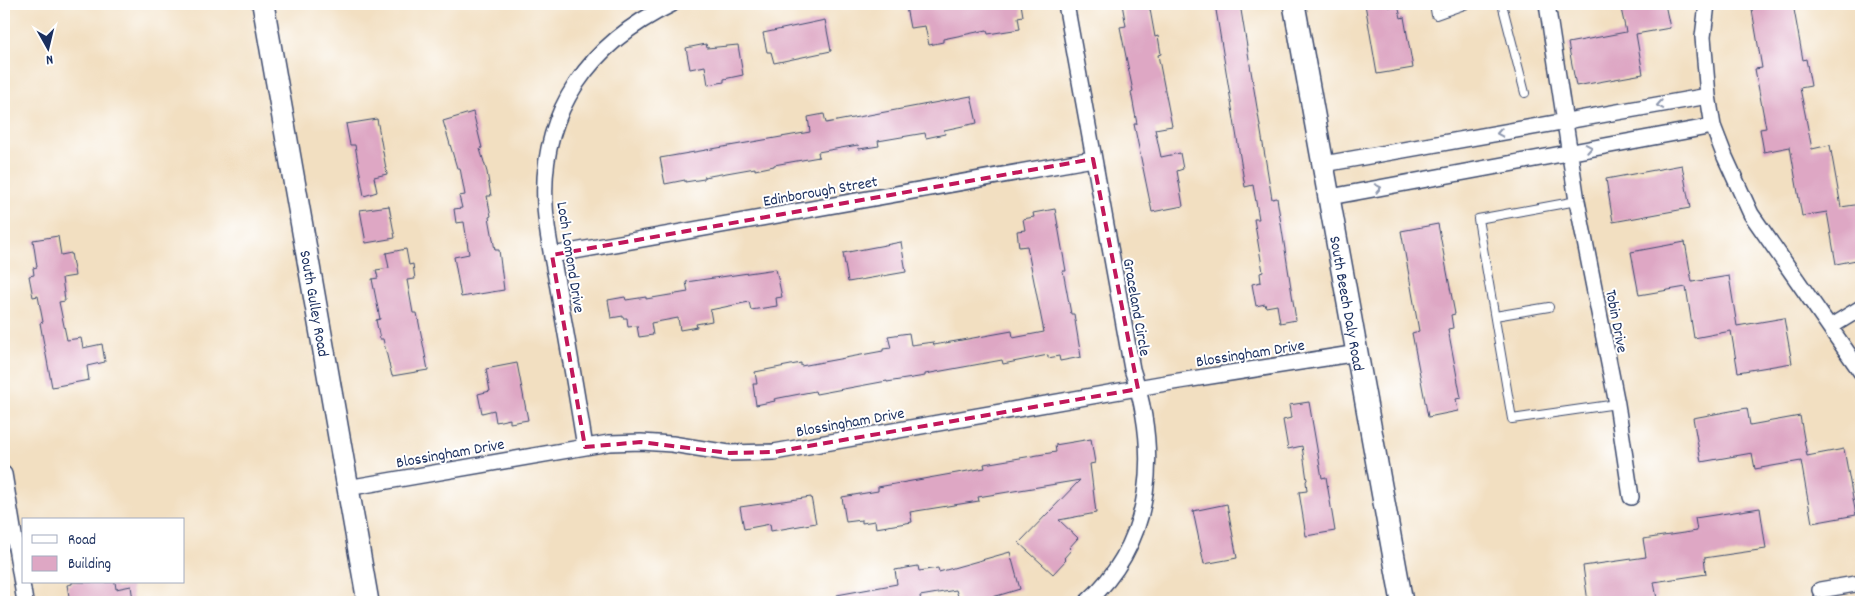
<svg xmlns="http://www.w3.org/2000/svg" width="1865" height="606" font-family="Dekko,sans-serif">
	<rect width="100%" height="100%" fill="#fff"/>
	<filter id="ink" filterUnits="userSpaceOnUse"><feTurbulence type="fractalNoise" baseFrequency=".02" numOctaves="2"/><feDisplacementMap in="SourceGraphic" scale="10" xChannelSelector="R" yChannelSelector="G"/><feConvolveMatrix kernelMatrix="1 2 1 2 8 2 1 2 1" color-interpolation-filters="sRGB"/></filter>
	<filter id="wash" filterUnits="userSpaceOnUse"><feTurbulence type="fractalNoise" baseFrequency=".0096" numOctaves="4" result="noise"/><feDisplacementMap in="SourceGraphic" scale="20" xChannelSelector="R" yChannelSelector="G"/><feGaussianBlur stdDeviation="1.12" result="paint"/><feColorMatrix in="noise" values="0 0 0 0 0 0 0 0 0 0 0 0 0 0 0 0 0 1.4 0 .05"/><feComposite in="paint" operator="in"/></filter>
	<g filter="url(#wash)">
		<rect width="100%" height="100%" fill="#f2dfc1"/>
		<g id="blocks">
			<path fill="#dea7c4" d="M922,4H926V8L947,4H1021L1023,16L1018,17L1020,29L988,34L987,30L943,39V42L929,45L925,26L910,28L906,7Z
				M1122,4H1149L1155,37L1158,36L1161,54L1158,55L1172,126L1155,129L1161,157L1180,153L1183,169L1177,171L1183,206L1152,212L1134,124H1137L1131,92L1133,91L1120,27L1126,26Z
				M1215,4H1240L1272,199L1277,198L1296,320L1280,323L1277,305L1266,307L1265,304L1256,306L1252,284L1261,282L1260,273L1263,272L1254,219H1259L1253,185L1245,187Z
				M1365,4H1388V7L1398,5L1401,18L1404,17L1413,68L1377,74Z
				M1620,4H1665L1670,28L1636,34L1643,74L1576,86L1568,43L1626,32Z
				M1751,4H1793L1803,60L1806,59L1811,86L1800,88L1812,149L1830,145L1841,207L1861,204V259L1836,264L1827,212L1802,216L1790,147L1764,152L1760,129L1766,128L1755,69L1762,68Z
				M825,20L831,51L774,63L771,52H767L763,33Z
				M706,44L707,48L738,45L743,75L724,79V82L708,85L705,66L690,69L686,48Z
				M971,96L977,123L944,130L945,134L926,138L925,133L878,141L879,146L859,149L858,145L818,152L819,157L774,165V166L755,170V168L704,177V179L685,182V180L665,184L660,158L810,132L808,117L824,114L826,123Z
				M473,112L482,148L480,149L487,172L491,196H487L491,216L489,217L495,250H499L504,290L461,297L454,257L469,254L464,222L456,223L454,209L462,208L459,196L465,195L460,168H457L443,121Z
				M377,119L387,174L374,177L377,192L364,196L355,145H350L346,124Z
				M1682,165L1690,208L1613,222L1606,179Z
				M389,206L395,238L366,243L360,210Z
				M1055,209L1066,271H1063L1071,314H1074L1081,357L1060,361L1059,356L1048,358V355L1003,364L1002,360L925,374V376L887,382V381L816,394L815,391L774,399L775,401L756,405L753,384H757L755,372L801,363V366L883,351V349L891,348L888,336L909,333L911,345L933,342L934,345L1012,331L1013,338L1044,332L1027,246L1019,247L1017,231L1025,230L1023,219L1034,217L1033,213Z
				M1438,224L1455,314L1451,315L1453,328L1448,329L1461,398L1456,399L1458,411L1428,417L1412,333L1419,331L1401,231Z
				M58,236L61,255L71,253L75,276L62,278L65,301L59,302L67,340L81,338L83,348L102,344L105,362L87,366L89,380L52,387L40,323L43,322L38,296L33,297L29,276L34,275L33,268L37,267L33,240Z
				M901,242L906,272L848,282L843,253Z
				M1685,242L1692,282L1729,276L1737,326L1784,318L1792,363L1738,372L1731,331L1694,338L1686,287L1639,295L1631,252Z
				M406,249L409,265L413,264L415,279L407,280L413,313H417L428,370L392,376L383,339H380L376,320L380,319L372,279L378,278L376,270L389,268L386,253Z
				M776,269L782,297L776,298L777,306L751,310L749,302L710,310L712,321L696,324L697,327L680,330L678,318L651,323L653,335L639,337L637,326L628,327L627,318H623V316L611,318L608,300L625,297L626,300L646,297V299L688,292L686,282Z
				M517,363L528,420L510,423V419L496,422L494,410L482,413L478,394L490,391L486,369Z
				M1309,402L1322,478L1326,477L1335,531L1306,536L1299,492L1307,491L1306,481L1307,480L1302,446L1288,449L1283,420L1291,418L1289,405Z
				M1747,408L1750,425L1800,416L1807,456L1844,449L1856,515L1812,523L1801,461L1755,469L1752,453L1701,462L1693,418Z
				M1091,439L1095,463L1090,464L1096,513L1059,520L1078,538L1069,548L1071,550L1064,558L1066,560L1053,574L1019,543L1080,480L978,497L979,501L910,512L912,522L876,528L875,521L862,523V520L846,522L842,497L878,491V487L985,468L984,464L1056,452L1055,445Z
				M811,497L816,523L771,531L770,524L744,529L740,507Z
				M1227,504L1237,558L1204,564L1193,511Z
				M1760,508L1766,549L1704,558L1706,574L1654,582L1657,599L1635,602H1588L1583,566L1646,557L1643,539L1697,531L1695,518Z
				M1010,552L1020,589L1000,595L975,602H960L956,590L920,596L921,602H837V595L897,584L895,570L918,566L919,571L938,568L939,572Z
				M72,582H115L116,589L131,586L133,600L121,602H70L67,585L72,584Z"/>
		</g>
	</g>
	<g filter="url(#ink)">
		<use href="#blocks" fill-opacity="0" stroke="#3b496d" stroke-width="1"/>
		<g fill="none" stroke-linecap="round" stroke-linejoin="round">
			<g stroke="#3b496d" stroke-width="10">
				<path id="lane" d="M1434,4L1436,15L1467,4
					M1502,4L1525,93
					M1577,201L1478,219L1512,419L1617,404
					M1495,316L1549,307"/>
			</g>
			<g stroke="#3b496d" stroke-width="18">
				<path id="street" d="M1066,4L1132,369C1159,450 1155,541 1087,602
					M1547,4L1577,201L1617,404L1631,497
					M1707,4L1703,37L1708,96L1713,126L1725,157L1751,214L1861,372
					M1324,164L1708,96
					M1330,197L1713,126
					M552,255L1093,159
					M1830,327L1861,308
					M585,447C577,396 568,345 559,294C554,264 546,234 545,204C540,112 590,43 672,4
					M4,474L25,602
					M347,488L609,443L641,442L672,444L729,453L774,452L1160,384L1358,353
					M1820,590L1861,583"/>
			</g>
			<g stroke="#3b496d" stroke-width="24">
				<g id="secondary">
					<path id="s1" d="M263,4L368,602"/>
					<path id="s2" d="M1294,4L1402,602"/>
				</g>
			</g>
			<use href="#lane" stroke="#fff" stroke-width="8"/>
			<use href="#street" stroke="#fff" stroke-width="15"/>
			<use href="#secondary" stroke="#fff" stroke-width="21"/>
		</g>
		<defs><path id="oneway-chevron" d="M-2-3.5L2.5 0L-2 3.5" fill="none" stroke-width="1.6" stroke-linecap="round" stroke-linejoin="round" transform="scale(1.25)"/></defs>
		<g stroke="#8d97ae">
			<use href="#oneway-chevron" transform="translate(1660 105) rotate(170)"/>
			<use href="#oneway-chevron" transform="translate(1500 133) rotate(170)"/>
			<use href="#oneway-chevron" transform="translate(1589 148) rotate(-10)"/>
			<use href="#oneway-chevron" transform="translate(1378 188) rotate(-11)"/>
		</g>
	</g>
	<path fill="none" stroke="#c2185b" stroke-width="4" stroke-dasharray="10 6" stroke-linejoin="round" d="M1093,159L1138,389L774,452L729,453L641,442L585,447L552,255Z"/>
	<g text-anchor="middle" stroke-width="4" stroke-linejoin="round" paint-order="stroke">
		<g font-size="16" fill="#1b2f5e" stroke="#fff">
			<text transform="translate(820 190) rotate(-10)" y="6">Edinborough Street</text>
			<text transform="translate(572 257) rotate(81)" y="6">Loch Lomond Drive</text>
			<text dy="6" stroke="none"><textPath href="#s1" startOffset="304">South Gulley Road</textPath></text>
			<text dy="6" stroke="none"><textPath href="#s2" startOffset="304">South Beech Daly Road</textPath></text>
			<text transform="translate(1138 307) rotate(80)" y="6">Graceland Circle</text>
			<text transform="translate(1618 321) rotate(79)" y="6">Tobin Drive</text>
			<text transform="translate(1250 352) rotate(-9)" y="6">Blossingham Drive</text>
			<text transform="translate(850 421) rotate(-10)" y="6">Blossingham Drive</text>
			<text transform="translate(450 452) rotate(-10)" y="6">Blossingham Drive</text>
		</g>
	</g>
	<rect width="1865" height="606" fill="none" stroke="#fff" stroke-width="20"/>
	<rect x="22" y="518" width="162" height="65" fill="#ffffff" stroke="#a4acbf"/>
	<rect x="32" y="535" width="25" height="8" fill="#ffffff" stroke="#a4acbf"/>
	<text x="68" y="544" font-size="15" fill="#1b2f5e">Road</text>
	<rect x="32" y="556" width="25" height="15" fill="#dea7c4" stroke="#a4acbf"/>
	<text x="68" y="568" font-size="15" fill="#1b2f5e">Building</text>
	<g transform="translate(48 48) rotate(172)" stroke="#ffffff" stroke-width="4" paint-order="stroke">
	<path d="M0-4L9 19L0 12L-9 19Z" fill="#1b2f5e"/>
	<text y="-8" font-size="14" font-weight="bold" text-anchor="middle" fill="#1b2f5e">N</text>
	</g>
</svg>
